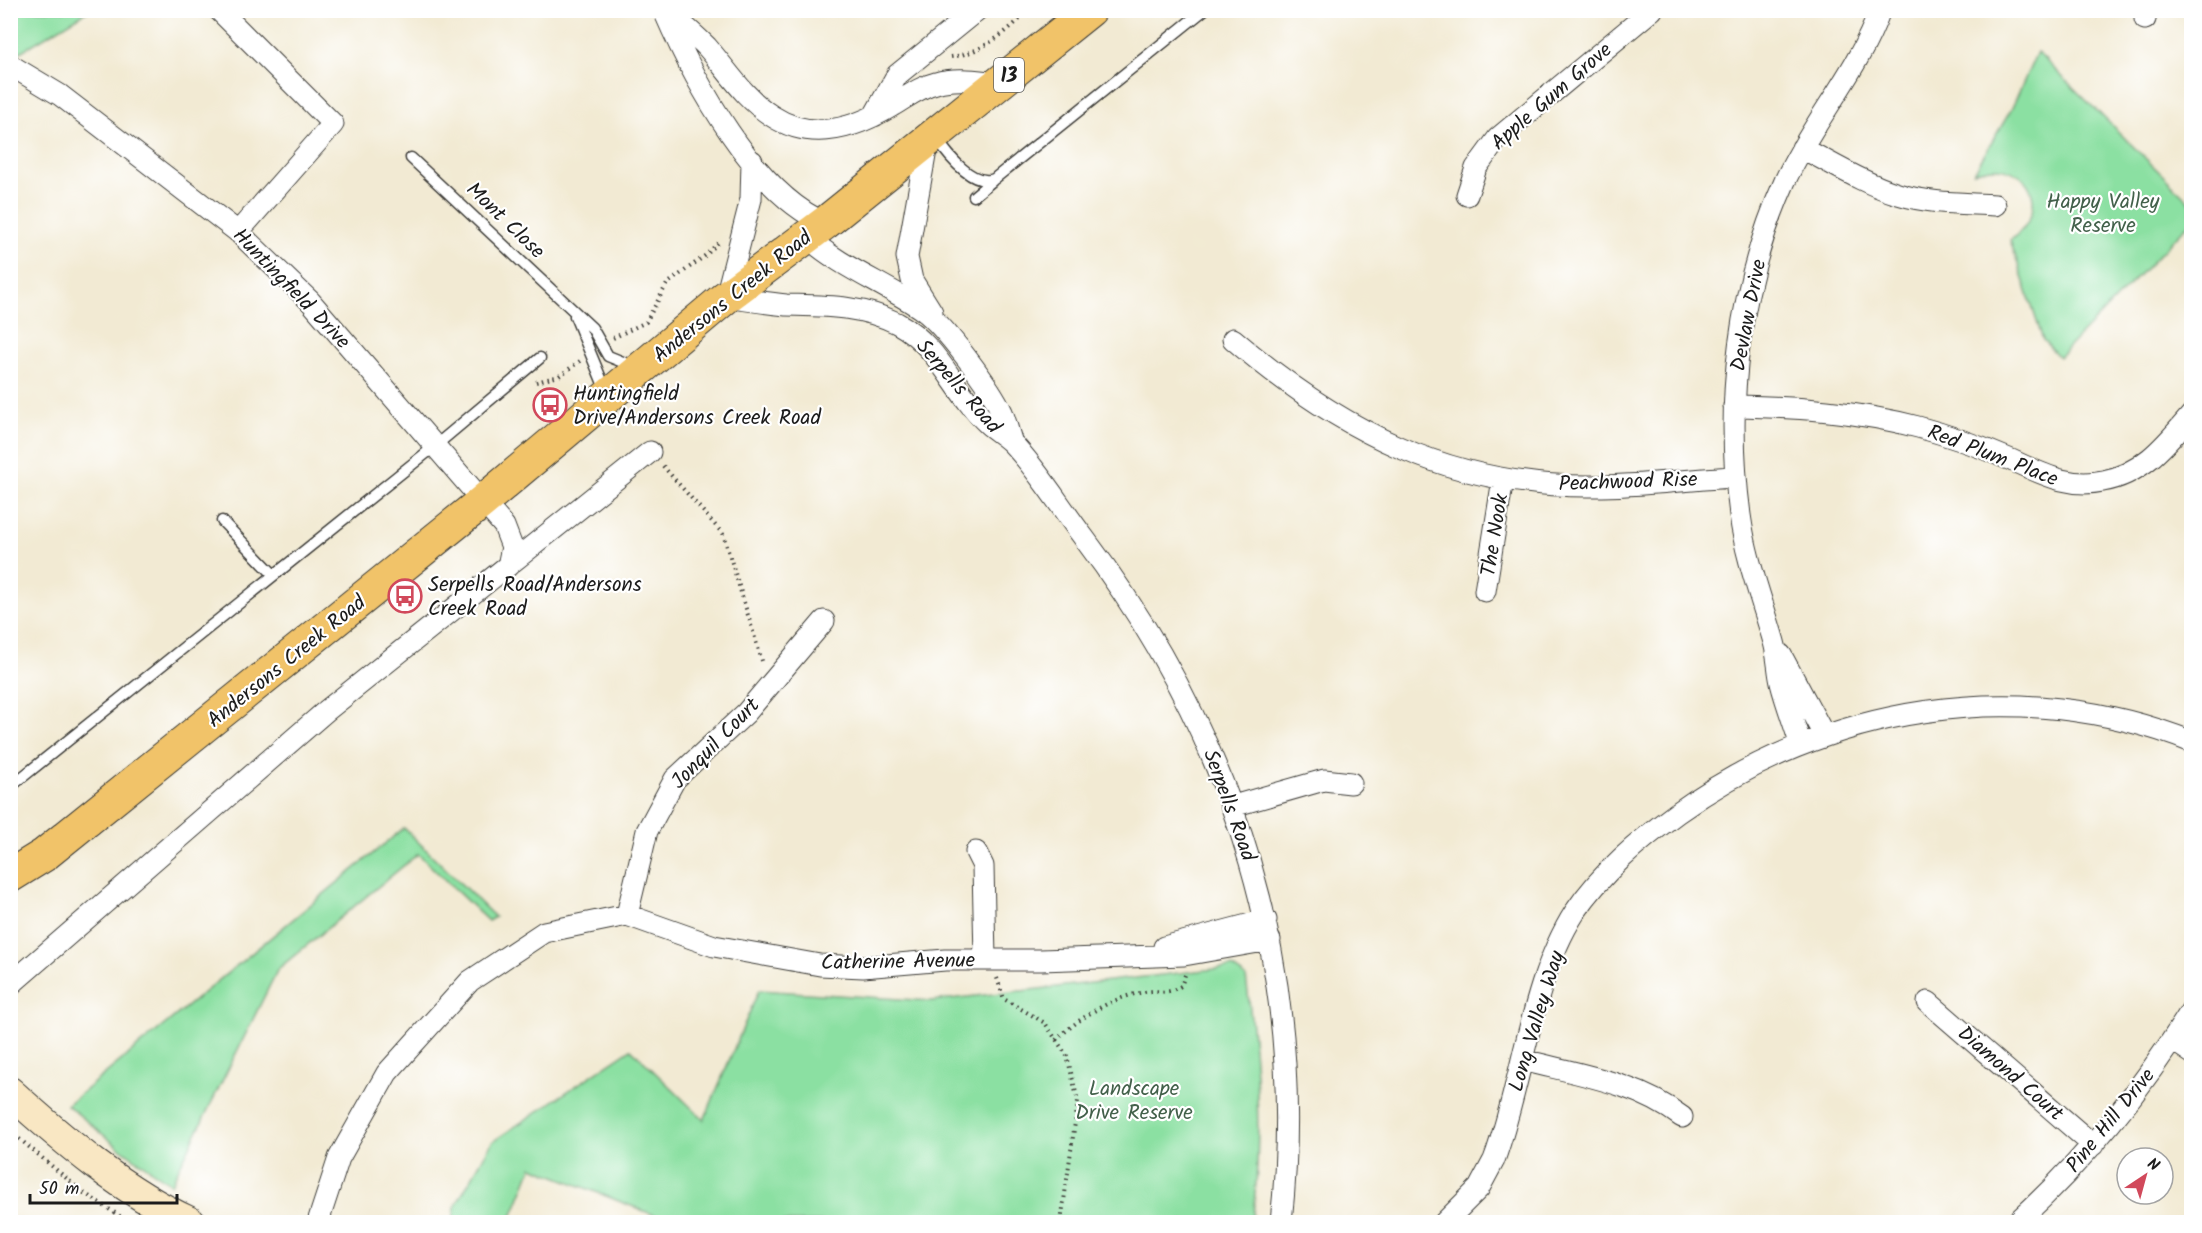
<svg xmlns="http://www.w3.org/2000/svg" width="2202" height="1233" font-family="Kalam,sans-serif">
	<rect width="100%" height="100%" fill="#fff"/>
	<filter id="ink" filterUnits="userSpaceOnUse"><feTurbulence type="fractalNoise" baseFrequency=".0167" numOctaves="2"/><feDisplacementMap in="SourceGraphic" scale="12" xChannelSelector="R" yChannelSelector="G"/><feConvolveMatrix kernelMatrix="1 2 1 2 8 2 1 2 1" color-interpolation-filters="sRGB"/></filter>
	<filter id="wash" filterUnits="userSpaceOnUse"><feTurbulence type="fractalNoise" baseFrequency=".008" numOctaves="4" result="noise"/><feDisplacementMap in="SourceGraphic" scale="24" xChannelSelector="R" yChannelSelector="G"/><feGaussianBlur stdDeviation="1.35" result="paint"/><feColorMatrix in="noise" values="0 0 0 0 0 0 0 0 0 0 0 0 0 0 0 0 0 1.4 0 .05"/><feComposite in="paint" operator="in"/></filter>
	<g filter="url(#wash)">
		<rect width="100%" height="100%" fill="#f2ead3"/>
		<path fill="#8be0a2" stroke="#547e5f" stroke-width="1.5" d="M10,11L11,10L88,11L17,54L11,52Z
			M2037,52L2191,203V222L2059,357L2043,340L2010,240C2057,208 2026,153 1974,172L2011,110Z
			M404,828L495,917L488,921L418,854L278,969L171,1184L117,1146L67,1105Z
			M1232,967L1246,977C1257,1058 1263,1141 1252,1222H672L532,1167L510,1222H453L455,1207L492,1142L631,1049L704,1120L759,990L932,1001Z"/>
	</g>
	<g filter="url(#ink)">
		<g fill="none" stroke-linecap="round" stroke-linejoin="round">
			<g stroke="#3c3b37" stroke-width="13">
				<path id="lane" d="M936,138C947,154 972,187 994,179L1204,10
					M411,158L592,328L608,356L635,367
					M974,196L992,181
					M575,316L607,393
					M222,521L274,575
					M10,787L435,446L540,358"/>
			</g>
			<g stroke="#3c3b37" stroke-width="23">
				<path id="street" d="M219,10L333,124L238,232
					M666,10C680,22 694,34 707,47C728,71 745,99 772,116C812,142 854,129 892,106C906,98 919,87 936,83C956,77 978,81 999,83
					M665,13C694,80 754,193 825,223
					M2145,19L2147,10
					M10,65L60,95L238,232L310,301L504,526L512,547L508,566
					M874,116L897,75L977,10
					M928,139L907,257L912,280L932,312
					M1802,148C1833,164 1865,184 1898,194C1930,204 1963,203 1995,205
					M752,161L751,199L726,297C746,300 766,303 786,305C824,306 861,305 897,323C940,346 954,393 988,424C996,431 1005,436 1012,443C1038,470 1061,508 1084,538C1236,739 1308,971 1281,1222
					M1467,195L1476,168L1498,138L1652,10
					M806,236C841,268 884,283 923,310C944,325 991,388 1002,412C1006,422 1008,432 1012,443
					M1233,339C1340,431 1451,488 1595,486C1642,486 1689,479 1736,477
					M1734,406C1797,407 1857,411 1918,427C1948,435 1976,445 2004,457C2038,471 2065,489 2103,481C2143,474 2167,443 2192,414
					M1485,591L1503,479
					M1781,655L1824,735
					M1800,743C1794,723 1786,703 1781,683C1778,670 1778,656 1774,642C1762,600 1746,559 1740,515C1725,402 1738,286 1785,181C1812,122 1858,72 1880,10
					M1233,806L1324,780L1351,783
					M976,852L983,866L985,959
					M627,915L647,831L675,779L746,713L824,621
					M1164,947L1266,920
					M10,985L326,711L650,452
					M1928,1002L2093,1145
					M2173,1040L2192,1053
					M1523,1060C1577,1074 1636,1082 1682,1117
					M318,1222L339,1158L387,1073L470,981L544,932L627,915L714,946L820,965L863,967L945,960H1041L1184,955L1270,940
					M1445,1222L1479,1188L1494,1160C1523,1082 1530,982 1575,912C1602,872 1639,841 1677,813C1825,706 2020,673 2192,742
					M2017,1222C2085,1160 2143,1088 2192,1009"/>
			</g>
			<g stroke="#3c3b37" stroke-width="32">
				<path id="secondary" d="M10,1092C64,1141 124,1192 190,1222"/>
			</g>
			<g stroke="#3c3b37" stroke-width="35">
				<path id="primary" d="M10,876L44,855L482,502L726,297L825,223L1090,10"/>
			</g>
			<path stroke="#3c3b37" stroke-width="4" stroke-dasharray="1.5 4.5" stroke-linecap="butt" d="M951,57C981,53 1008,32 1029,10
				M613,338L646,322L667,284L706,255L718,243
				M536,382L559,376L580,361
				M663,466L723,534L763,664
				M997,978L1004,999L1045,1023L1067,1056L1078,1101L1061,1222
				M1056,1040C1080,1017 1112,997 1145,992C1162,989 1163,996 1181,986L1185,975
				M10,1131L84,1193L129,1222"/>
			<use href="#lane" stroke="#fff" stroke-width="10"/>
			<use href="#street" stroke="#fff" stroke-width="21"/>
			<use href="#secondary" stroke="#f9e7c3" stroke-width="30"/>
			<use href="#primary" stroke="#f1c369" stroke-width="33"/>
		</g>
	</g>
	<defs>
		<g id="bus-ring" transform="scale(1.725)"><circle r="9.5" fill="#fff" stroke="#d1495b" stroke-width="1.5"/><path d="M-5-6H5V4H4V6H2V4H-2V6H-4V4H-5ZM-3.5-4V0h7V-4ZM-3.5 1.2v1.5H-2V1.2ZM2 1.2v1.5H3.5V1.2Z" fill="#d1495b"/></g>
	</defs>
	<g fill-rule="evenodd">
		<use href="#bus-ring" x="550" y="405"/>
		<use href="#bus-ring" x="405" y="596"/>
	</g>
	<g text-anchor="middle" stroke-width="4.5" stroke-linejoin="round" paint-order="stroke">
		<rect fill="#fff" stroke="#606060" stroke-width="1.5" x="994" y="58" width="30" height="34" rx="4.5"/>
		<g font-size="20" font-weight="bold" fill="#1c1c1c">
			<text x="1009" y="82">13</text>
		</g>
		<g font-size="21" fill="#1c1c1c" stroke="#fff">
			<text transform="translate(1551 96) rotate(-41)" y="7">Apple Gum Grove</text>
			<text transform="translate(506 220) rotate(44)" y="7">Mont Close</text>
			<text transform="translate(292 288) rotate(46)" y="7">Huntingfield Drive</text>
			<text transform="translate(732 296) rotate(-39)" y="7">Andersons Creek Road</text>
			<text transform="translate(1748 315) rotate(-79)" y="7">Devlaw Drive</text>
			<text transform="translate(959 386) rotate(49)" y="7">Serpells Road</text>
			<text transform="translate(1993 455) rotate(21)" y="7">Red Plum Place</text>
			<text transform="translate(1628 481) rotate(-2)" y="7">Peachwood Rise</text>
			<text transform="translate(1494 535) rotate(-81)" y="7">The Nook</text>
			<text transform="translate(286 661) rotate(-39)" y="7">Andersons Creek Road</text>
			<text transform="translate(715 743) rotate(-46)" y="7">Jonquil Court</text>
			<text transform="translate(1230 805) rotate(70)" y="7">Serpells Road</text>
			<text transform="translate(898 961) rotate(-1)" y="7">Catherine Avenue</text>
			<text transform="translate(1536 1021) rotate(-73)" y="7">Long Valley Way</text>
			<text transform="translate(2011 1073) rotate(41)" y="7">Diamond Court</text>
			<text transform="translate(2110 1120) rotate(-51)" y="7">Pine Hill Drive</text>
		</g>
		<g font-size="21" fill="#43614b" stroke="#fff">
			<text x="2103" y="208">Happy Valley<tspan x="2103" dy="24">Reserve</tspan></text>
			<text x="1134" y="1095">Landscape<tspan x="1134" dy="24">Drive Reserve</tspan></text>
		</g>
		<g font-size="21" fill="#1c1c1c" stroke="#fff" text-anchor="start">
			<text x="573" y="400">Huntingfield<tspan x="573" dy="24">Drive/Andersons Creek Road</tspan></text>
			<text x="428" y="591">Serpells Road/Andersons<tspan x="428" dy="24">Creek Road</tspan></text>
		</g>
	</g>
	<rect width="2202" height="1233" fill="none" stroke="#fff" stroke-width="36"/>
	<g transform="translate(2145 1176) rotate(36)"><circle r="28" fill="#ffffff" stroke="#a4a4a4" stroke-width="1.5"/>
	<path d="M0-4.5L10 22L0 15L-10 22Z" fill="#d1495b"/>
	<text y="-9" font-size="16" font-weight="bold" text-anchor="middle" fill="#1c1c1c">N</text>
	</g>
	<path d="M30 1194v9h147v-9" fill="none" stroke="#1c1c1c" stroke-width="3"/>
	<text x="39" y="1194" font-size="18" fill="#1c1c1c" stroke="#ffffff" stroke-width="4.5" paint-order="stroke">50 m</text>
</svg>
